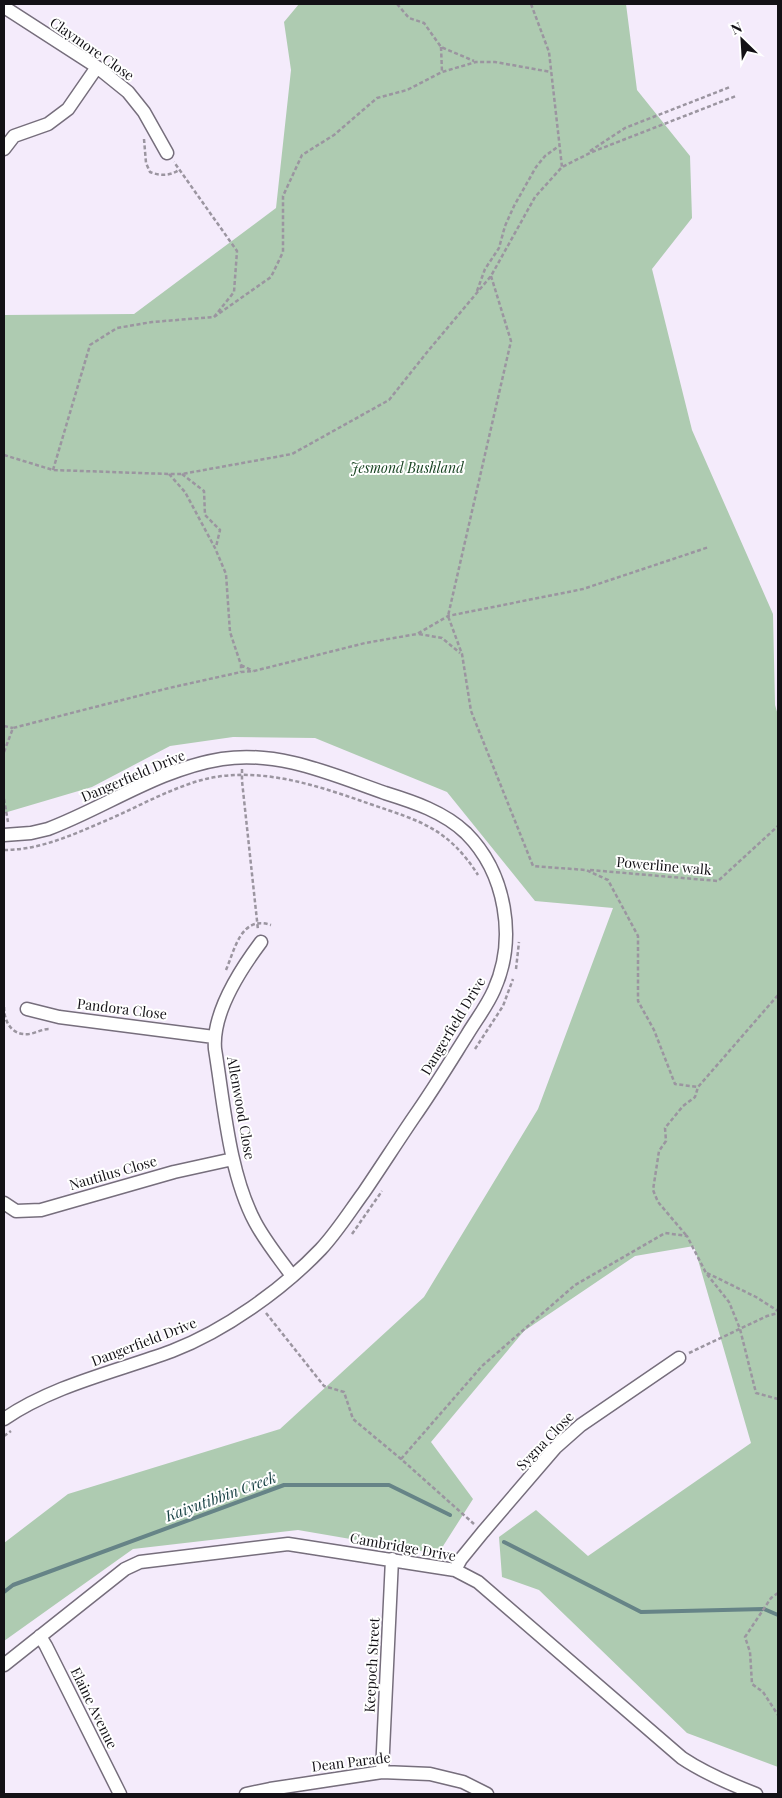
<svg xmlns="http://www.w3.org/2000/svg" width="782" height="1798" font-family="'Playfair Display',serif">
	<rect width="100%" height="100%" fill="#f4ebfb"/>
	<path fill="#aecbb1" d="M299,4H626L637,90L690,156L692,218L652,269L692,430L773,614L775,705L778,715V1767L687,1733L539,1590L502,1577L499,1537L536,1510L588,1556L751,1443L694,1246L635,1256L524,1331L431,1442L473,1499L438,1554L298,1530L133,1549L4,1641V1543L68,1494L280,1429L424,1297L538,1109L613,908L535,901L447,792L315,738L233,737L170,746L92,787L4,813V315L134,314L276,208L291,70L284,22Z"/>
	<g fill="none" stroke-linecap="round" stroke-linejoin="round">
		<path stroke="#668487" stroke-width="4" d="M504,1542L641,1612L764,1609L778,1615
			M4,1592L13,1585L284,1485H389L450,1515"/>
		<g stroke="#766e7c" stroke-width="15">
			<path id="street" d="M4,7L97,67L128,92L144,112L167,153
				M4,149L14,136L48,124L68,109L97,67
				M4,835L31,833L48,829C106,807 159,769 222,759C279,750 333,775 385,793C414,802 444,812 466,833C506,873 517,939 494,990C487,1006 476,1020 467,1035C450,1062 433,1090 414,1117C397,1142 381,1167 364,1192C350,1211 337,1232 321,1249C282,1290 224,1331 172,1351C115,1372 54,1385 4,1419
				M261,942C240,970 212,1013 215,1049C224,1104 229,1173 255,1222C265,1241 279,1258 292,1276
				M27,1009L59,1017L214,1037
				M4,1203L16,1211L41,1210L174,1172L233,1159
				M455,1570L461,1559L483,1532L555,1448L581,1425L679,1358
				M40,1636L46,1646L120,1794
				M4,1665L125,1569L140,1562L288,1544L455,1570L478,1582L682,1758C706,1774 730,1784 756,1794
				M382,1772L392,1559
				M246,1794L270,1789L382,1772L430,1774L463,1782L487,1794"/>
		</g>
		<path stroke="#9b95a0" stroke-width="2.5" stroke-dasharray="4 2.5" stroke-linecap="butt" d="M397,4L409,18L424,23L441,47L474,61
			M531,4L549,52L562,167
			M441,47L442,72
			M144,139L146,163L150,172C160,176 170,176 179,170
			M590,151L625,128L730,87
			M491,276L511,341L448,616L462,654L471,711L533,866L586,870L608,880L638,936V1001L654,1030L675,1084L698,1087
			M477,291L485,269L499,248L505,226L514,206L536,167L545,156L559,146
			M214,317L271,277L283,252V196L302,155L334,135L377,98L407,90L442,72L476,62H495L551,72
			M4,455L53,470L169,474H182L292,454L389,400L428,351L491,276L535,197L562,167L592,152L736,96
			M53,470L90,345L117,328L152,322L214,317L234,292L237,251L174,162
			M169,474L185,492L215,548L226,574L230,632L241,665V672
			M182,474L204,491L205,515L220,530L216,547
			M419,634L442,638L460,653
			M241,665L253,671
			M4,726L13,728
			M4,752L13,728L169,688L241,672L254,671L365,643L417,634L448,616L583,589L709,547
			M242,769V781L258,930
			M4,799L8,822
			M4,850C40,850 72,835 105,821C133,809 160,794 189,784C249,762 313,784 370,804C420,821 448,828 478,875
			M590,870L718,881L778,826
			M516,969L519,942
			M226,970C235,949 241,915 271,925
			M4,1007C4,1022 12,1036 29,1034C36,1033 42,1029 49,1029
			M475,1049L503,1006L513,979
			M352,1234L382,1191
			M686,1235L658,1202L653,1190L659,1151L666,1141L665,1128L683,1106L695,1097L698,1087L778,995
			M707,1273L756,1297L778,1311
			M266,1313L324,1386L344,1392L353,1419L401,1459L474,1524
			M689,1353L767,1316L778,1313
			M4,1436L11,1431
			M401,1459L482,1366L575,1285L665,1233L687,1236L706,1273L729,1302L740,1329L756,1393L778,1399
			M778,1593L771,1598L745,1637L750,1652L752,1684L763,1692L778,1715"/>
		<use href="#street" stroke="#fff" stroke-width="12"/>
	</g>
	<g text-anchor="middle" stroke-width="4" stroke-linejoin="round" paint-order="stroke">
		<g font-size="14" fill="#131116" stroke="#fff">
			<text transform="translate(92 49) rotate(35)" y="5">Claymore Close</text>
			<text transform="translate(133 776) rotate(-23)" y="5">Dangerfield Drive</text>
			<text transform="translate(664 866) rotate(5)" y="5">Powerline walk</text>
			<text transform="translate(122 1009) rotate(7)" y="5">Pandora Close</text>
			<text transform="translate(453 1026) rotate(-59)" y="5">Dangerfield Drive</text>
			<text transform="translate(241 1108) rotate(80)" y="5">Allenwood Close</text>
			<text transform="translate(113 1173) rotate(-16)" y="5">Nautilus Close</text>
			<text transform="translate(144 1342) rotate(-21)" y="5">Dangerfield Drive</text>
			<text transform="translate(545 1441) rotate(-46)" y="5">Sygna Close</text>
			<text transform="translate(403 1547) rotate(10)" y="5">Cambridge Drive</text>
			<text transform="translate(372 1665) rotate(-87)" y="5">Keepoch Street</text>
			<text transform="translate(94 1708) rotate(64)" y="5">Elaine Avenue</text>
			<text transform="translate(351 1762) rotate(-7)" y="5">Dean Parade</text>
		</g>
		<g font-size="14" font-style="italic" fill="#174321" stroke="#fff">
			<text x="407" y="473">Jesmond Bushland</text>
		</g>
		<g font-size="15" font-style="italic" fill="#133d40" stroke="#fff">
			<text transform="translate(221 1497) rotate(-20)" y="5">Kaiyutibbin Creek</text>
		</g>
	</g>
	<rect width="782" height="1798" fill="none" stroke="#131116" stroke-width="10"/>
	<g transform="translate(742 40) rotate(335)" stroke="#ffffff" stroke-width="4" paint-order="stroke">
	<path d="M0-4L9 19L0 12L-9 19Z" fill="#131116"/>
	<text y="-8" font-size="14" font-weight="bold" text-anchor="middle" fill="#131116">N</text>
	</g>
</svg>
